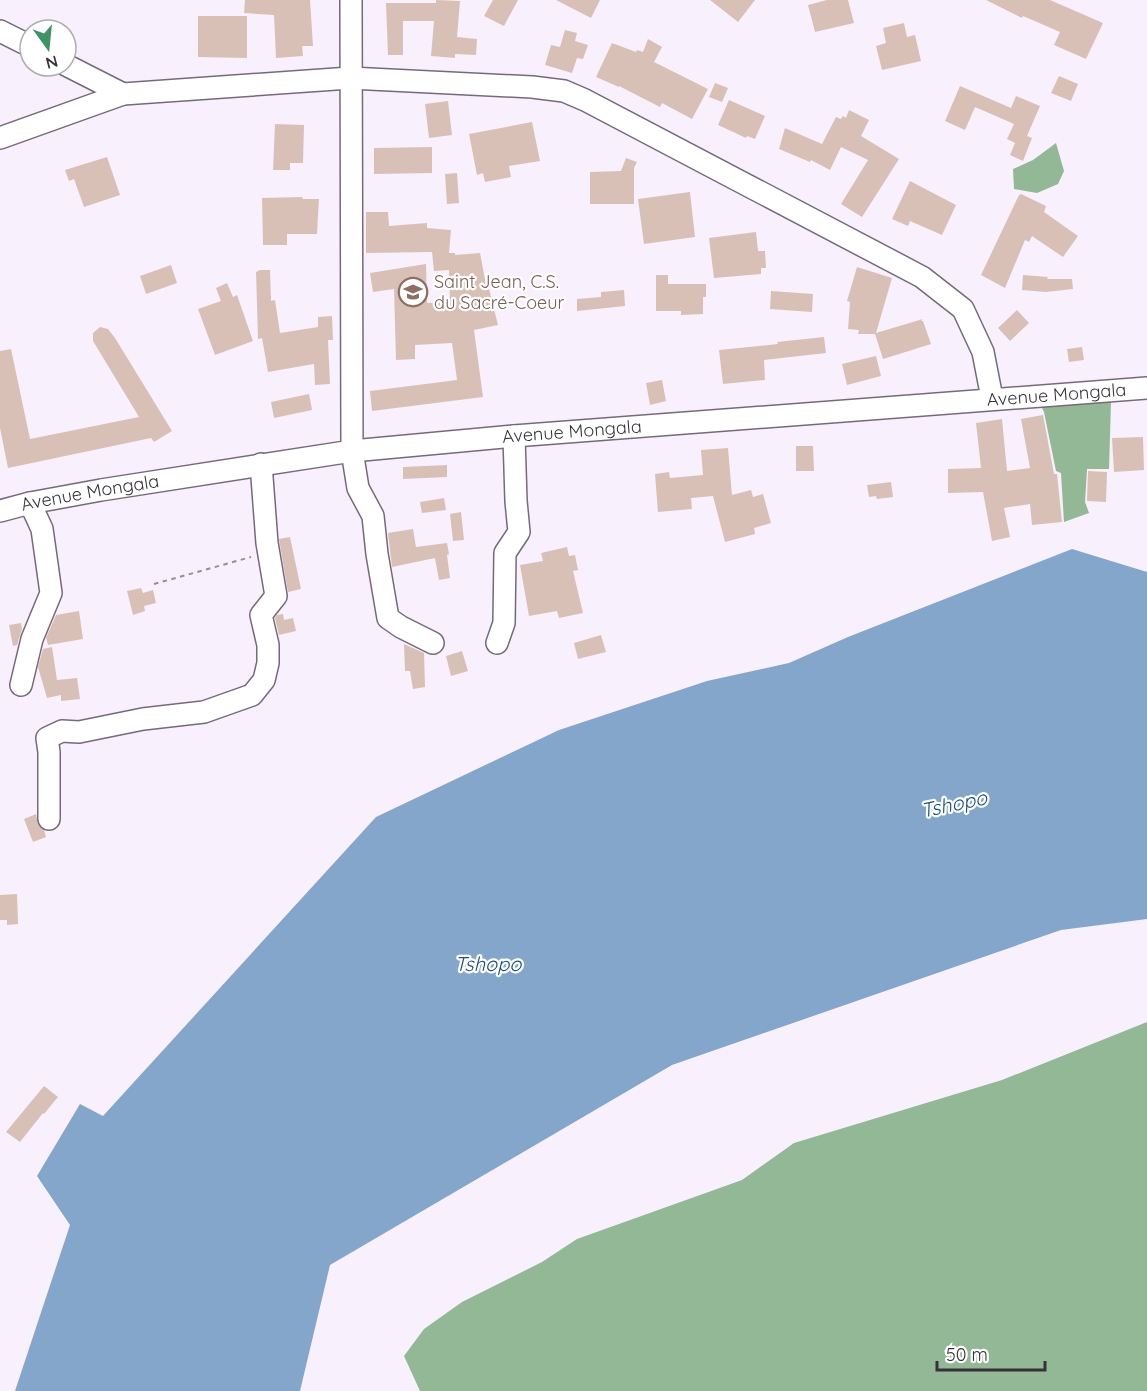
<svg xmlns="http://www.w3.org/2000/svg" width="1147" height="1391" font-family="Quicksand,sans-serif">
	<rect width="100%" height="100%" fill="#f8f0fd"/>
	<path fill="#92b895" d="M1056,143L1064,171L1058,184L1037,193L1014,189L1013,169L1033,160Z
		M1039,402H1111L1109,469H1087L1085,502L1089,513L1064,522L1061,473L1056,471L1044,412Z
		M1147,1022V1391H420L404,1356L424,1329L462,1302L542,1262L577,1239L742,1180L794,1143L1002,1080Z"/>
	<path fill="#83a6ca" d="M1072,549L1147,572V919L1061,930L672,1065L330,1265L300,1391H15L70,1225L37,1176L80,1104L103,1116L376,817L559,730L707,681L789,663L848,637Z"/>
	<path fill="#d9c0b7" d="M245,0H310L313,46H302L303,56L276,58L274,15L244,13Z
		M436,0L460,1L457,37L477,39L476,55L455,54V58L431,56L434,21H403V55H388L386,3H436Z
		M493,0H518L504,26L484,16Z
		M556,0H600L591,18Z
		M710,0H755L738,22Z
		M827,0H848L854,23L815,32L808,5Z
		M986,0H1050L1103,23L1086,59L1054,45L1060,32L1023,16L1022,18Z
		M198,16H247V58L198,57Z
		M904,23L907,37L915,35L921,61L882,70L876,46L886,43L883,28Z
		M565,30L577,33L575,41L588,45L583,59L577,58L572,73L545,65L551,45L560,47Z
		M648,39L662,47L654,62L708,89L692,119L662,103L660,107L619,86V87L596,77L612,43L636,52L637,50L643,52Z
		M1059,76L1078,84L1071,101L1051,93Z
		M715,83L728,88L722,102L709,97Z
		M960,86L1011,108L1016,96L1040,106L1027,136L1032,138L1023,161L1010,155L1015,143L1007,139L1014,124L1005,120L975,107L965,130L945,121Z
		M729,100L765,116L755,139L747,136L746,138L718,125Z
		M448,101L452,135L429,138L425,104Z
		M849,110L869,120L861,136L899,159L862,217L841,204L868,160L841,147L830,170L811,160L810,162L779,149L785,128L822,144L836,117L841,119L843,116L846,118Z
		M532,122L540,161L509,166L511,177L485,182L483,173L477,175L469,134Z
		M275,124L304,125L303,163H290V170H273Z
		M432,147V173L374,174V148Z
		M107,157L120,195L84,207L74,179L69,181L65,170Z
		M626,158L637,162L634,168V204H590V172L621,171Z
		M457,173L459,203L447,204L445,174Z
		M910,181L956,205L942,235L910,221L908,226L892,219Z
		M690,192L695,237L644,244L638,199Z
		M1021,194L1046,206L1044,212L1078,236L1063,257L1032,236L1029,242L1025,240L1005,288L981,275L1019,195Z
		M302,197L303,199H319L317,234H287V245H263L262,198Z
		M366,212H388L389,226L427,223V228L451,230L449,253H455V255L480,253L487,290L489,289L498,325L474,330L483,397L372,411L370,391L457,380L452,343L415,345V359L396,360L394,289L373,292L370,273L426,264L427,303L450,302L449,270L434,271L432,252L366,253Z
		M756,232L758,251H765L766,268H761V274L714,278L709,238Z
		M171,265L177,283L146,294L140,276Z
		M857,267L892,278L876,333L923,319L921,321H923L931,344L883,359L875,334H858L859,330L848,329L850,302L847,301Z
		M260,270H270L271,301L275,300L280,333L318,327V317L332,316L333,340H328L330,384L315,385L314,364L268,372L262,338L258,339L256,272Z
		M656,275H668V284H706V297H703V314L681,315V311H656Z
		M1023,275L1048,277L1047,279H1072L1073,289L1046,292L1022,290Z
		M227,283L233,297L237,295L253,341L215,355L198,309L221,301L216,288Z
		M624,290L625,306L577,311V299L601,297V292Z
		M771,291L813,294L812,312L770,309Z
		M1017,310L1029,323L1010,341L998,328Z
		M100,327L108,329L115,338L172,431L154,442L151,438L8,468L0,428V351L11,349L30,439L139,417L93,341V333Z
		M824,337L826,353L764,360L765,380L723,384L719,350L778,344L777,342Z
		M1082,347L1084,360L1069,362L1067,349Z
		M876,356L881,376L847,385L842,364Z
		M662,380L666,401L650,405L646,383Z
		M309,394L312,410L274,418L271,402Z
		M1043,415L1054,474H1057L1062,522L1032,525L1030,504L1004,508L1010,537L992,541L983,492L948,493V469L981,468L976,423L1002,419L1007,471L1030,468L1021,419Z
		M1143,437L1144,470L1114,472L1112,438Z
		M796,446H813L814,471H796Z
		M728,448L732,495L751,490L753,497L763,494L771,523L754,528L755,534L725,542L713,496L691,498L692,509L658,512L655,474L669,472L670,478L703,475L701,450Z
		M447,465V477L403,479V467Z
		M1088,471L1107,472L1106,502L1087,501Z
		M891,482L893,497L877,499L876,496L869,497L867,485Z
		M444,498L446,510L422,513L420,502Z
		M461,512L464,540L453,541L450,514Z
		M413,529L416,547L447,543L449,554L447,555L450,578L439,580L435,558L392,567L388,533Z
		M290,537L301,589L288,592L279,539Z
		M567,547L569,556L575,555L578,570L573,571L583,613L559,618L557,611L529,616L520,565L543,561L541,553Z
		M141,588L143,593L153,590L156,603L144,606L145,611L133,615L127,591Z
		M79,611L83,639L48,645L46,638L56,615Z
		M283,614L284,620L293,618L296,631L279,635L275,618L277,615Z
		M21,623L22,629L17,645L13,646L9,625Z
		M601,635L606,652L578,659L574,643Z
		M404,644L424,653L425,687L413,689L410,671H405Z
		M52,647L57,680L77,678L80,699L61,701V695L47,698L38,667L43,649Z
		M462,651L468,671L451,676L446,656Z
		M36,814L38,825L44,830L46,837L33,842L24,819Z
		M17,894L18,924L7,925V920H0V895Z
		M44,1086L58,1097L44,1114L43,1113L20,1142L6,1132Z"/>
	<g fill="none" stroke-linecap="round" stroke-linejoin="round">
		<g stroke="#76697b" stroke-width="24">
			<g id="minor">
				<path d="M351,0L352,451L358,488L373,516L377,554L388,618L401,627L433,643"/>
				<path d="M0,31L30,46"/>
				<path d="M66,65L123,94"/>
				<path d="M0,138L123,94L350,78L532,87L564,91L585,100L922,277L963,309L983,352L992,398"/>
				<path id="s1" d="M0,511L30,503L101,490L352,451L514,436L1147,388"/>
				<path d="M497,643L504,623L505,553L519,532L516,501L514,436"/>
				<path d="M21,685L32,639L51,593L42,529L30,503"/>
				<path d="M49,819V752L47,738L62,731L79,732L143,719L204,712L252,695L264,680L268,663V645L261,615L276,596L267,543L261,464"/>
			</g>
		</g>
		<path stroke="#958e99" stroke-width="2" stroke-dasharray="4.5 4.5" stroke-linecap="butt" d="M154,584L251,557"/>
		<use href="#minor" stroke="#fff" stroke-width="21"/>
	</g>
	<defs>
		<g id="school-ring" transform="scale(1.5)"><circle r="9.5" fill="#fff" stroke="#8d6e63" stroke-width="1.5"/><path d="M0-5L7-2L0 1L-7-2ZM-4 1L0 2.5L4 1V4Q0 6-4 4Z" fill="#8d6e63"/></g>
	</defs>
	<g fill-rule="evenodd">
		<use href="#school-ring" x="413" y="292"/>
	</g>
	<g text-anchor="middle" stroke-width="4.5" stroke-linejoin="round" paint-order="stroke">
		<g font-size="18" fill="#785e54" stroke="#fff" text-anchor="start">
			<text x="434" y="288">Saint Jean, C.S.<tspan x="434" dy="21">du Sacré-Coeur</tspan></text>
		</g>
		<g font-size="18" fill="#37323a" stroke="#fff">
			<text dy="6" stroke="none"><textPath href="#s1" startOffset="1064">Avenue Mongala</textPath></text>
			<text dy="6" stroke="none"><textPath href="#s1" startOffset="578">Avenue Mongala</textPath></text>
			<text dy="6" stroke="none"><textPath href="#s1" startOffset="92">Avenue Mongala</textPath></text>
		</g>
		<g font-size="20" font-style="italic" fill="#1a4e7d" stroke="#fff">
			<text transform="translate(954 804) rotate(-12)" y="7">Tshopo</text>
			<text x="488" y="971">Tshopo</text>
		</g>
	</g>
	<g transform="translate(48 48) rotate(165)"><circle r="28" fill="#ffffff" stroke="#afadb0" stroke-width="1.5"/>
	<path d="M0-4.5L10 22L0 15L-10 22Z" fill="#3e9366"/>
	<text y="-9" font-size="16" font-weight="bold" text-anchor="middle" fill="#37323a">N</text>
	</g>
	<path d="M937 1361v9h108v-9" fill="none" stroke="#37323a" stroke-width="3"/>
	<text x="946" y="1361" font-size="18" fill="#37323a" stroke="#ffffff" stroke-width="4.5" paint-order="stroke">50 m</text>
</svg>
